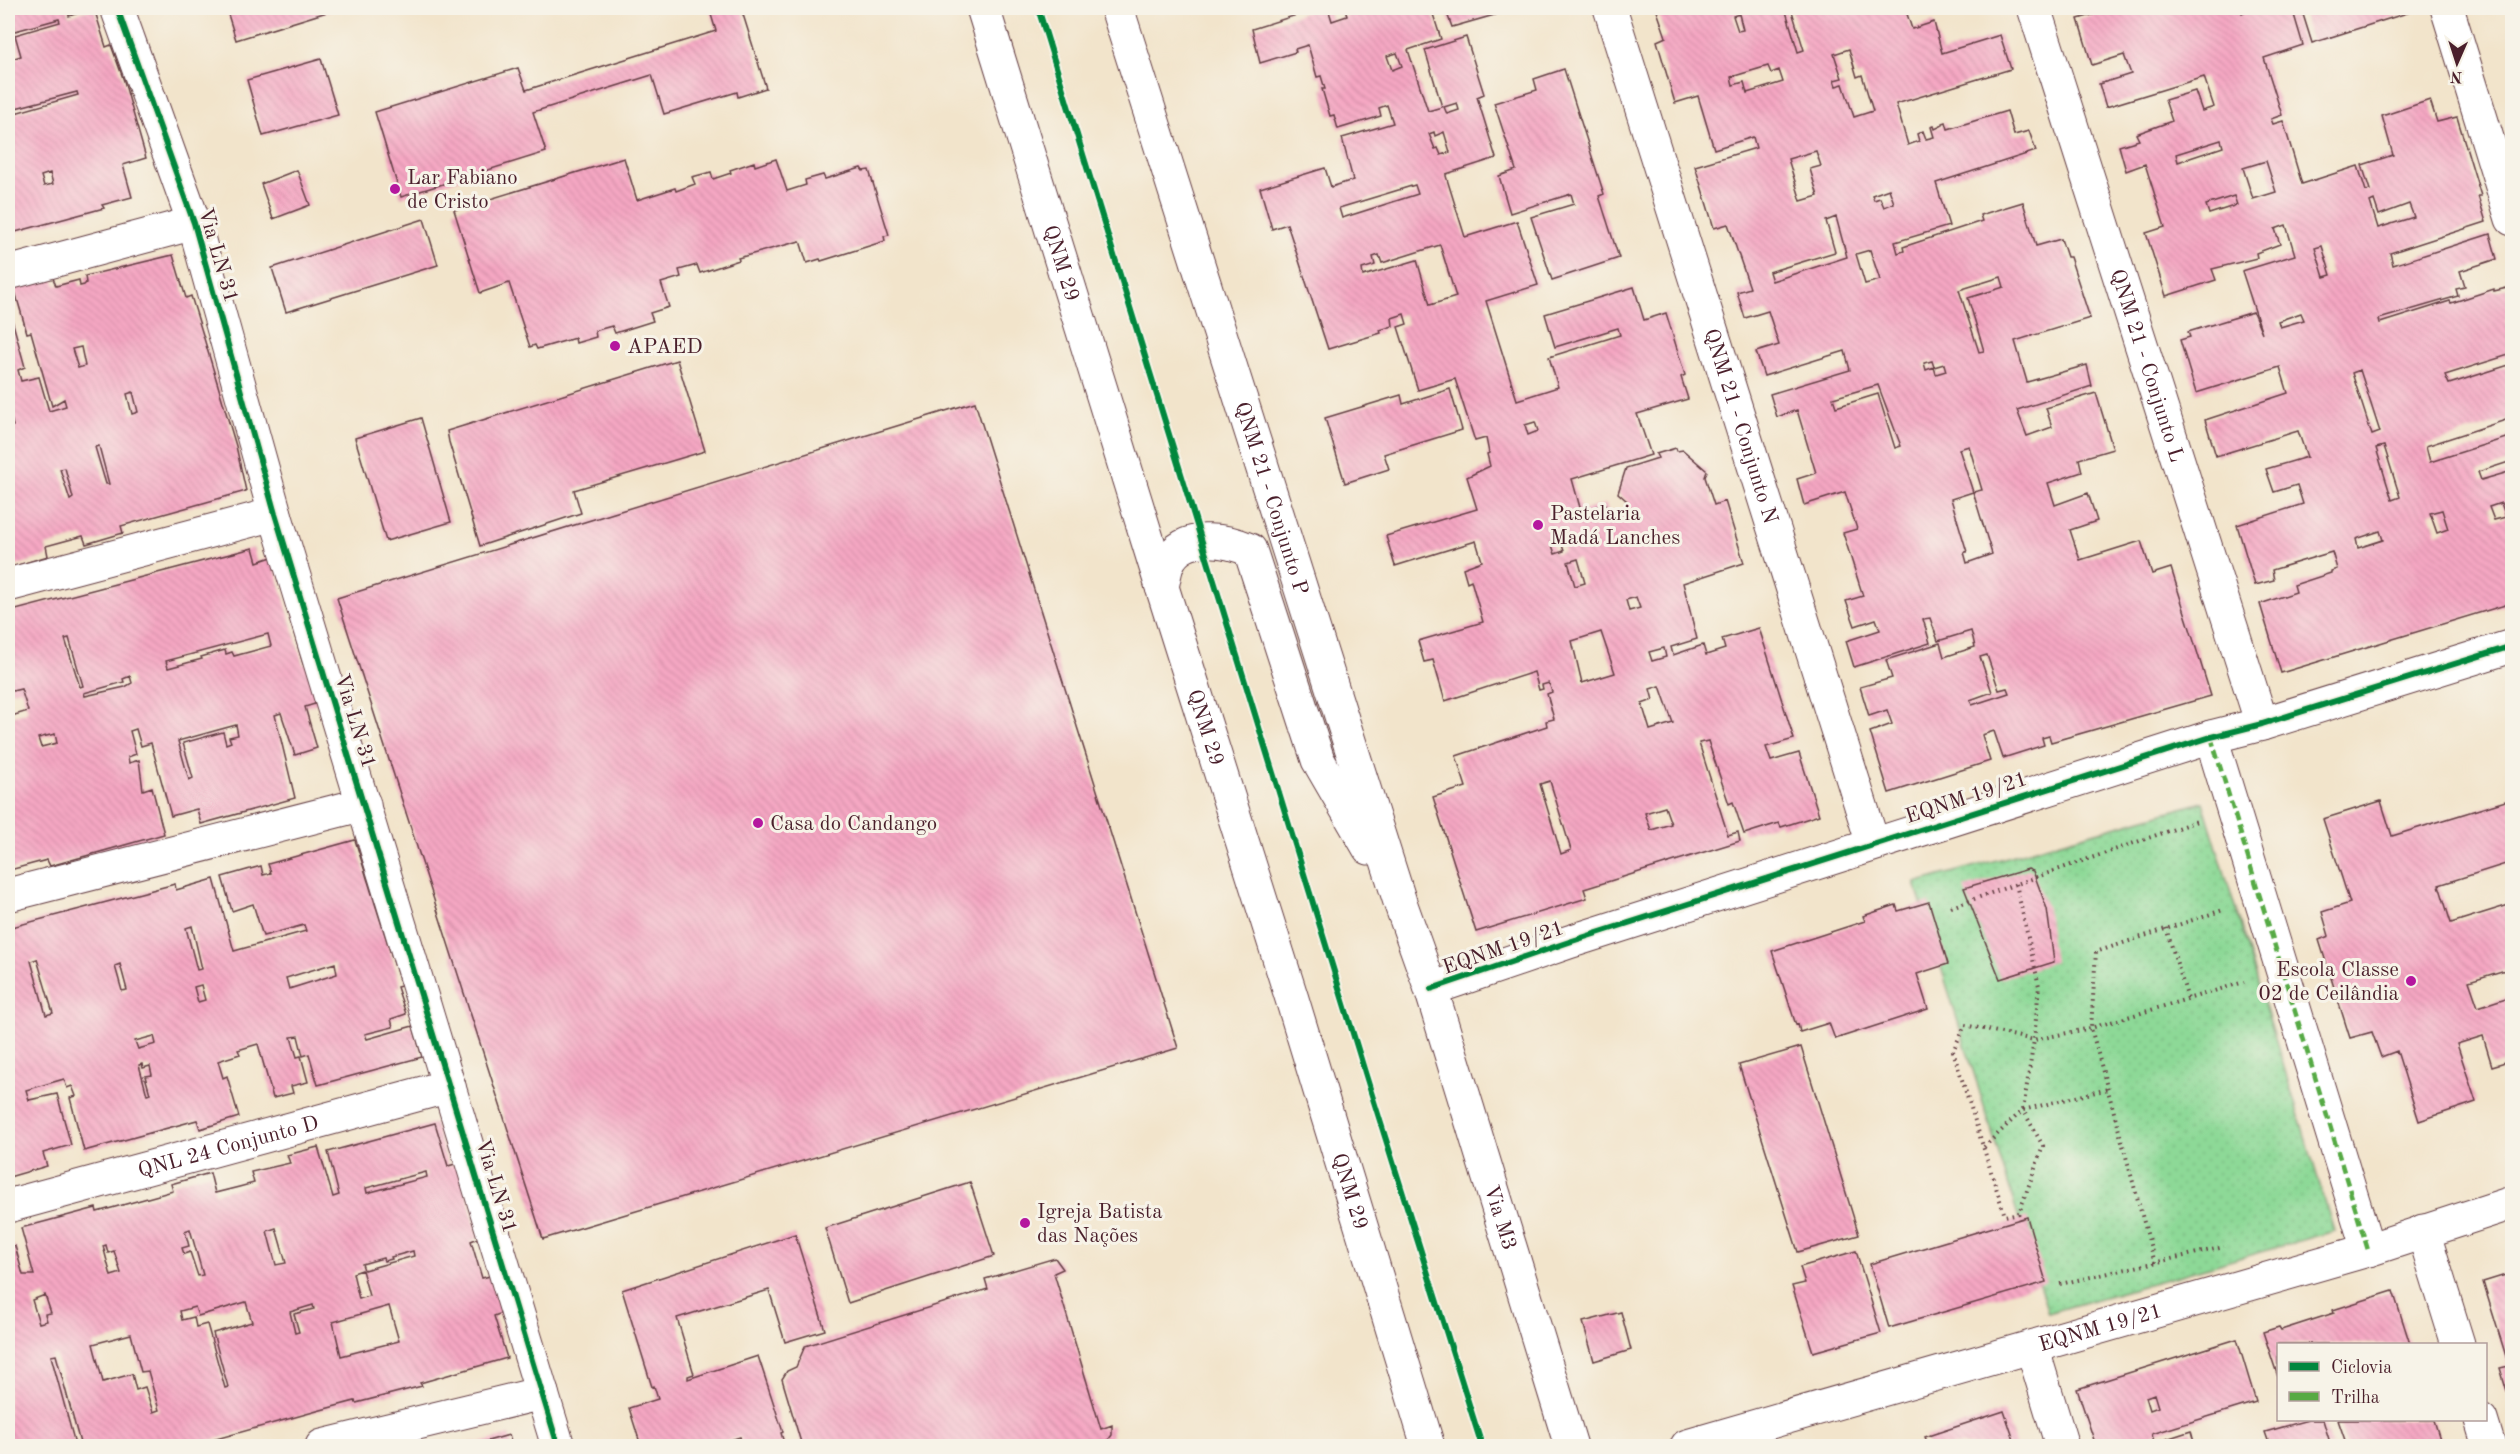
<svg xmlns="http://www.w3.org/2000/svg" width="2520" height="1454" font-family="'Old Standard TT',serif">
	<defs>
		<pattern id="park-dots" width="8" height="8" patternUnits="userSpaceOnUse" patternTransform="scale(1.5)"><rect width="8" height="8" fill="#8dd997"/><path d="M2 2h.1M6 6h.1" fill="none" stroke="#7bba82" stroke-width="1.8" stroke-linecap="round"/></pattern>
		<pattern id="building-back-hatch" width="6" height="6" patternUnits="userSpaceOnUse" patternTransform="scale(1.5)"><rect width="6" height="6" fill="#f5a7c3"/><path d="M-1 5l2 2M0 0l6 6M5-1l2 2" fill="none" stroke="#d48fa8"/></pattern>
	</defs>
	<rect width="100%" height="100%" fill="#f7f3e8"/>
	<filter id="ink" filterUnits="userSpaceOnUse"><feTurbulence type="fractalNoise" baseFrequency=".0167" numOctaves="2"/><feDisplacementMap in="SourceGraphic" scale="12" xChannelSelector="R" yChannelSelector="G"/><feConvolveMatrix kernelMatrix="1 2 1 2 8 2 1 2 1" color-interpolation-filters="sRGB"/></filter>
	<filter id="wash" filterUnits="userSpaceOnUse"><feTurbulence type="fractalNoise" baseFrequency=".008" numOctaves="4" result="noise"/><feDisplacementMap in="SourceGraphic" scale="24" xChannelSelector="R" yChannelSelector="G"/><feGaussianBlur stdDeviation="1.35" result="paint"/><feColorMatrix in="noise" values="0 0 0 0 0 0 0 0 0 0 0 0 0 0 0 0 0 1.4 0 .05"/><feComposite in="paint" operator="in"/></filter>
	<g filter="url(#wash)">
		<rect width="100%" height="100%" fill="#f2e4cb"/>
		<path fill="url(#park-dots)" stroke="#6c7c61" stroke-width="1.5" d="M2203,802L2334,1231L2048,1313L1915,883Z"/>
		<g id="blocks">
			<path fill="url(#building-back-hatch)" fill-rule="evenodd" d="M8,8H67L69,16L94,8L106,47L111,45L124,81L146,158L123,165L132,197L102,205L104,208L8,234V156L10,155L8,145V115L78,95L77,92L8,110V60L21,56L15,35L60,22L59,19L8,33ZM50,173L53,184L44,186L41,176Z
				M226,8H340L236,40Z
				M709,8H741L766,88L738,97L737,92L664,114L652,75L533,112L546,152L401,197L375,112L518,68L526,90L716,31Z
				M1319,8H1328L1332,21L1347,16L1345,8H1431L1441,39L1408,50L1428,111L1442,107L1425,50L1466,37L1484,94L1477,97L1496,158L1446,174V176L1465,237L1517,221L1538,285L1486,301L1517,400L1558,387L1549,357L1620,335L1618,328L1555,347L1545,314L1634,287L1644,320L1666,313L1685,375L1681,377L1688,399L1637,414L1651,455L1572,479L1581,511L1606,504L1609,515L1625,510L1627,501L1618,493L1626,468L1658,458L1656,454L1676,448L1677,451L1683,450L1707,471L1705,477L1714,505L1725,501L1744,563L1683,583L1697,639L1671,647L1673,655L1703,645L1706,655L1725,649L1722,639L1759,628L1794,739L1766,747L1771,761L1799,753L1819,815L1781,827L1779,823L1744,834L1733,802L1729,804L1708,741L1699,743L1728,835L1738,832L1740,841L1584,889L1587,898L1476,932L1433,797L1466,787L1456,756L1547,726L1546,721L1554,719L1547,694L1552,692L1549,683L1542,685L1543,689L1539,690L1534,672L1445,701L1433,660L1424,662L1418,641L1483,622L1471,580L1467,582L1463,568L1482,561L1476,541L1395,566L1386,536L1477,509L1467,477L1490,466L1487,454L1489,453L1486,438L1475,441L1455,379L1418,390L1398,327L1407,324L1404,314L1392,318L1393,326L1380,330L1381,333L1328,349L1287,224L1272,229L1260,188L1325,168L1331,187L1353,180L1342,138L1393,123L1387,105L1379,108L1381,116L1338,129L1334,115L1330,116L1322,89H1325L1321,76L1317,77L1308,45L1295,49L1296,52L1260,63L1252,29ZM1397,53L1402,66L1392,70L1387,56ZM1457,103L1459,110L1447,114L1444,107ZM1434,132L1435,136L1444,132L1450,152L1441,155L1438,148L1435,149L1429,134ZM1415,185L1418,194L1342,218L1339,208ZM1440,245L1456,297L1430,305L1417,260L1363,276L1362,269L1375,265L1373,257L1379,255L1382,263ZM1535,422L1538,431L1528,435L1525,425ZM1560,539L1564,551L1555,554L1551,542ZM1578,559L1585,583L1575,586L1568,562ZM1636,597L1640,608L1629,611L1626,600ZM1601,632L1615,673L1582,683L1572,641ZM1664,648L1666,657L1652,661L1649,652ZM1660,686L1673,723L1650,730L1642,704L1653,700L1650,689ZM1550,781L1571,850L1561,854L1540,784ZM1665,807L1671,824L1651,830L1645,813Z
				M1445,8H1519L1452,27Z
				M1656,8H1747L1749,11L1761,8H1785L1798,52L1804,50L1791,8H1905L1912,29L1934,22L1942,53L2000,35L2011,69L1896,104L1908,145L1919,141L1917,134L1923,131L1926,139L1934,137L1931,127L1934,126L1935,129L1943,125V123L1946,122L1948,129L2007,111L2014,135L2029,131L2036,151L1936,183L1949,226L1895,242L1898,253L1904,251L1903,247L1982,221L1980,215L2023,202L2036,246L2061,239L2067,257H2070L2090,318L2015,341L2027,382L2087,365L2092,386L2017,410L2027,436L2052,427L2046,408L2096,393L2113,449L2079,459L2082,472L2048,483L2055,505L2088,493L2097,521L2070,530L2080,560L2141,541L2152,574L2171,568L2211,696L2051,742L2049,736L2042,738L2044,745L2003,758L1994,731L1982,735L1990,761L1889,793L1870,732L1892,724L1887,710L1869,716L1860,687L1892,678L1886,660L1940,643L1944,657L1975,647L1973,638L1971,631L1938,641L1930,618L1923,619L1930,643L1854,667L1846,641L1880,630L1876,619L1855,626L1846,601L1863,596L1843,533L1857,529L1845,492L1804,505L1797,479L1816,473L1797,410L1777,417L1770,394L1850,370L1845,351L1764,376L1756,352L1779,345L1768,311L1745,318L1737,292L1750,288L1728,224L1714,228L1695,166L1756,148L1753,137L1714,149L1698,96L1675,103L1657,41L1666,37ZM1739,14L1743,30L1738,31L1733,16ZM1849,49L1857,77L1862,75L1873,111L1854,117L1843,84L1836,86L1834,80L1842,78L1834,54ZM1768,66L1771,73L1779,70L1783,82L1747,93L1744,82L1733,85L1731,77ZM1816,151L1821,166L1810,169L1818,196L1801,201L1788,159ZM1889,189L1894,203L1884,207L1880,198L1874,200L1872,195ZM1836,217L1847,257L1772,281L1769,272L1835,252L1826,221ZM1870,250L1880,280L1865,284L1856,254ZM2001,277L2004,287L1968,298L1984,351L1979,352L1959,290ZM1932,361L1934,367L1944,364L1946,371L1936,374L1934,367L1926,370L1924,363ZM1878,385L1901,446L1895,448L1878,394L1836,407L1833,398ZM1969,446L1982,490L1973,492L1992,554L1967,563L1964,552H1967L1951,499L1973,492L1959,449ZM1987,655L1999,690L2007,688L2009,693L1972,705L1970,700L1992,692L1980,657Z
				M2116,8H2240L2242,13L2248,10L2247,8H2292L2303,45L2264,58L2282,115L2271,119L2273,124L2283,121L2302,184L2358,166L2366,191L2370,190L2362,165L2393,155L2382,116L2430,100L2437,122L2457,117L2481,196H2478L2486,222L2390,253L2393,265L2490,234L2497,259L2460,271L2465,287L2456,289L2458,296L2379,319L2380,323L2450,301L2451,303L2494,289V291L2507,288L2512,306V317L2505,319L2507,325L2512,324V354L2445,375L2449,384L2512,364V418L2426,446L2430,462L2512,436V461L2478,472L2481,480L2512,471V603L2281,673L2260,604L2296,592L2294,585L2331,573V571L2337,569L2332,552L2272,570L2274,580L2255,585L2237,525L2303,504L2297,485L2274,492L2266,469L2307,457L2298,431L2216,456L2205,420L2288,393L2280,367L2196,393L2180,340L2190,337L2188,332L2253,312L2262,333L2242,271L2295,255L2286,225L2275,229L2280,244L2256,253L2257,258L2212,269L2216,280L2166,296L2146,233L2165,227L2145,164L2126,171L2119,146L2139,140L2136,134L2172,121L2165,100L2195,91L2202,111L2214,107L2204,77L2106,107L2099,84L2131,74L2124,55L2092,65L2078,19ZM2221,140L2223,147L2178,162L2176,154ZM2266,161L2276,192L2253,199L2243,168ZM2234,196L2237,205L2209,214L2206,205ZM2374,200L2379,215L2409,204L2414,217L2378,228L2370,202ZM2322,246L2331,275L2324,277L2315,248ZM2301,313L2304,320L2280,327L2278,321ZM2360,370L2380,432L2372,435L2352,373ZM2384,446L2400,497L2392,500L2376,448ZM2501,503L2506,517L2494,520L2489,507ZM2442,510L2448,529L2437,533L2430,513ZM2380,531L2383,540L2358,548L2356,539Z
				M2301,8H2423L2312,43Z
				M321,59L338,115L263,136L247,80Z
				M1564,69L1604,194L1599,196L1619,258L1552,280L1531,217L1574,204L1571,194L1510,213L1499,176L1516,170L1494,103L1537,90L1534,79Z
				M624,158L637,200L675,188L676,191L695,184L692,177L711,172L713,179L731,173L730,170L754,162L755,166L776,159L787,191L806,185L805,180L823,175L825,179L861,168L863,171L869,170L889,235L884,236L885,241L821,261L820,259L807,263L800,241L738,258L739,260L700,273L697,265L679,270L681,277L661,283L669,307L650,313L653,321L615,333L612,326L601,329L595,331L596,337L576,343L575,338L537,349L535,345L530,347L509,283L480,293L454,210Z
				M297,170L310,205L273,219L261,184Z
				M424,219L438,265L286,312L272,268Z
				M173,255L186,298L191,296L203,335L236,446L246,491L121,526L123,533L86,544L83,536L46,546L48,556L8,568V427L13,426L8,407V310L9,309L25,367L18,370L21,381L39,377L49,411L66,406L64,399L52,406L31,332L27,333L14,288L53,278L56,286L79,280L80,286L84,285L86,283L85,276ZM81,347L85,366L78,368L72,349ZM133,392L138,412L132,414L127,394ZM99,446L109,484H106L95,447ZM65,468L73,498L70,500L60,469Z
				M677,360L705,451L574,490L581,513L480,546L449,442L447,431Z
				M1450,389L1462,430L1384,454L1389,469L1345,483L1325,418L1401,395L1403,404Z
				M975,402L1178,1048L543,1239L337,598Z
				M421,418L451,522L386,541L355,438Z
				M253,548L257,562L272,557L303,664H308L318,703L305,707L317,748L295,755L281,713L275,715L295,798L201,824L197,809L171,816L151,743L141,746L136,729L130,731L136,754L128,757L129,763L139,760L143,790L152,787L164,834L50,866L47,860L10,870L8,868V717L28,711L21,689L8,692V612ZM268,634L271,646L234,656L232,652L226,654L225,650L201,657L202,659L168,668L166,661ZM69,638L83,686L80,687L65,639ZM130,676L132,683L125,687L85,696L84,693L124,682L123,679ZM236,725L238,735L229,737L231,742L226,744L223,732L183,743L193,778L189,780L178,741ZM55,734L57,743L41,747L38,738Z
				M2512,799V862L2439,885L2451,923L2512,904V968L2469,981L2478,1007L2512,996V1060L2492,1066L2483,1036L2457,1044L2476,1102L2419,1121L2397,1051L2381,1057L2372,1032L2350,1038L2319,940L2329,936L2322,912L2350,903L2323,819L2381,801L2392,836Z
				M355,840L401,986L397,987L406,1014L391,1019L393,1027L365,1034L367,1039L413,1026L422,1057L318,1085L309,1054L303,1056L298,1036L291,1037L297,1057L301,1056L308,1082L291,1086L293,1093L273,1098L258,1044L238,1050L240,1054L218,1061L223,1078L227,1076L239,1117L200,1129L197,1120L84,1151L70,1098L76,1096L72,1086L67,1088L64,1079L26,1090L29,1100L57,1094L71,1145L43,1153L47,1166L9,1177L10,1180L8,1181V928L175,884L176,890L214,879L234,951L306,931L304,925L263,936L253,904L232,911L222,877L261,866L263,875L271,873L268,864ZM192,926L202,969L197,970L186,928ZM37,959L53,1013L46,1015L31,961ZM335,963L337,974L289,989L286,978ZM120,964L127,990L122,991L115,966ZM201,985L205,1000L198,1002L194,987ZM154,1036L156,1044L138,1049L135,1041ZM142,1064L143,1068L150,1066L152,1075L145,1076L150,1094L147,1095L139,1065Z
				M2028,869L2033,871L2047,909L2054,962L2000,979L1964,888Z
				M1929,902L1948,964L1917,974L1928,1009L1835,1039L1829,1023L1800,1032L1798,1024L1796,1025L1772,951L1865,921L1863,916L1896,905L1898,911Z
				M1801,1047L1859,1235L1798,1252L1739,1065Z
				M435,1123L448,1166L459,1163L478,1238L471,1241L482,1278L490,1276L502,1313L494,1316L507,1358L420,1383L422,1386L356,1403L355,1401L317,1411L191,1446H8V1248L15,1246L23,1275H34L21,1228L96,1208L97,1212L173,1191L171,1184L210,1173L215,1193L239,1187L254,1183L251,1172L290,1163L287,1155L318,1147L333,1197L339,1195L328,1152ZM426,1172L427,1177L367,1193L366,1188ZM276,1228L286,1263L276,1265L267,1231ZM190,1229L203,1275L198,1276L190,1252L184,1254L182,1248L189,1246L185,1231ZM106,1245L108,1253L114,1251L121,1273L111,1276L103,1246ZM413,1251L414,1256L364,1270L362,1264L383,1258L384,1261L392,1259L391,1257ZM362,1270L369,1296L359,1299L353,1273ZM45,1295L51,1313L45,1314L47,1321L39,1323L32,1300ZM246,1302L252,1322L213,1333L228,1387L225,1388L207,1324L196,1327L194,1317L182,1320L180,1311L195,1307L198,1316ZM313,1305L314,1309L294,1314L299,1332L295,1333L290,1312ZM389,1306L399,1341L341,1356L333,1322ZM131,1334L141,1372L148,1371L159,1410L153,1412L145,1387L136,1390L132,1374L103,1382L93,1344ZM56,1355L80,1443L75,1444L51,1356Z
				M970,1182L994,1256L848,1303L825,1228Z
				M2027,1217L2046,1282L1889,1328L1870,1264Z
				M795,1234L825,1330L785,1342L769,1290L677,1318L694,1374L688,1376V1379L758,1356L783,1432L781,1433L784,1443L774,1446H743L740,1437L712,1446H641L629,1408L658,1399L654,1386L652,1387L622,1290Z
				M1856,1251L1881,1333L1813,1352L1792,1286L1805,1283L1800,1267Z
				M1055,1258L1063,1269L1054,1273L1101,1429L1112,1425V1435L1106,1443L1094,1446H802L782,1379L787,1371L796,1367L805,1346L988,1289L985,1279Z
				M2512,1273V1389L2507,1391L2500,1368L2509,1366L2483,1282Z
				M2393,1291L2410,1344H2278V1377L2263,1332L2279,1327L2281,1330L2334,1313L2333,1310Z
				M1621,1312L1631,1350L1594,1361L1583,1322Z
				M2237,1339L2256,1402L2152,1434L2154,1443L2191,1431L2195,1446H2116L2115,1445L2096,1446L2077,1389ZM2154,1394L2158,1407L2150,1410L2146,1397Z
				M2004,1411L2016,1446H1929L1925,1437Z
				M2308,1420H2323L2331,1446H2270L2265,1432Z
				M2338,1420H2434L2442,1446H2347Z
				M509,1435L512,1446H471L470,1443L476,1442L477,1444Z"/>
		</g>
	</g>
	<g filter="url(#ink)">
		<use href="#blocks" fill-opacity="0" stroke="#633d43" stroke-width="1.5"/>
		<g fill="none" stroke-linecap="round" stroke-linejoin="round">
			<g stroke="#633d43" stroke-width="35">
				<g id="street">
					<path d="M117,8L194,223L275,514L558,1446"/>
					<path id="s1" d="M1610,8L1873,844"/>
					<path id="s2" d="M2034,8L2262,724"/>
					<path d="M2447,8L2512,219"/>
					<path d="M8,273L194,223"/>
					<path d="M8,585L275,514"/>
					<path d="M2211,737L2368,1250"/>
					<path d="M8,895L364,804"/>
					<path d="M1431,989L1569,942L2211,737L2262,724L2512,646"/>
					<path id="s3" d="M8,1206L449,1086"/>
					<path d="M2423,1231L2458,1344"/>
					<path d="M2032,1347L2062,1446"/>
					<path d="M2481,1420L2489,1446"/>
					<path d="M322,1446L542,1393"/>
					<path id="s4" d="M1687,1446L2368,1250L2512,1203"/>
				</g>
			</g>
			<g stroke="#633d43" stroke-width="35">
				<g id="secondary">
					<path id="s5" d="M983,8L1162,587L1292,999L1428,1446"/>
					<path id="s6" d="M1117,8L1400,902L1431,989L1571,1446"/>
					<path d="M1162,587C1164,579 1165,570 1168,563C1181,532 1226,539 1250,550L1318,760L1369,848"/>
				</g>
			</g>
			<path stroke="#633d43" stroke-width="4" stroke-dasharray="1.5 4.5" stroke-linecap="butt" d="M2016,884L2039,986L2034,1040L2023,1110L2043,1146L2019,1213L2005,1216L1953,1051L1965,1025L2034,1040L2091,1028L2244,982
				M1951,907L2197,821
				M2166,928L2188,999
				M1984,1147L2023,1110L2108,1089
				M2155,1263L2091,1028L2096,952L2223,910
				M2060,1284L2224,1247"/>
			<use href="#street" stroke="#fff" stroke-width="33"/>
			<use href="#secondary" stroke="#fff" stroke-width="33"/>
			<path stroke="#57aa44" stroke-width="4.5" stroke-dasharray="9 4.5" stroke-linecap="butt" d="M2211,737L2368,1250"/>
			<g stroke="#f7f3e8" stroke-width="10">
				<path id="cycleway" d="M117,8L194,223L275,514L558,1446
					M1038,8L1371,1092L1482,1446
					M1431,989L1569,942L2211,737L2262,724L2512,646"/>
			</g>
			<use href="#cycleway" stroke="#00873e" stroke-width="6"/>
		</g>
	</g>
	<g fill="#b5179e" stroke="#f7f3e8" stroke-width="2">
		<circle cx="395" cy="189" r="6"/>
		<circle cx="615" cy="346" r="6"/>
		<circle cx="1538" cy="525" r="6"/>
		<circle cx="758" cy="823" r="6"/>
		<circle cx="2411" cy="981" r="6"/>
		<circle cx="1025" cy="1223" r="6"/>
	</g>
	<g text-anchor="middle" stroke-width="6" stroke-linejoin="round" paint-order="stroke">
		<g font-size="21" fill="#4a1f2b" stroke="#f7f3e8" text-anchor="start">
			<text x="407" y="184">Lar Fabiano<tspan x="407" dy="24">de Cristo</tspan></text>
			<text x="627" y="353">APAED</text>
			<text x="1550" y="520">Pastelaria<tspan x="1550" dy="24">Madá Lanches</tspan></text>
			<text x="770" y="830">Casa do Candango</text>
			<text x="2399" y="976" text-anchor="end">Escola Classe<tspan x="2399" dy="24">02 de Ceilândia</tspan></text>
			<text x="1037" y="1218">Igreja Batista<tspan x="1037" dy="24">das Nações</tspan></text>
		</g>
		<g font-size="21" fill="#4a1f2b" stroke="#f7f3e8">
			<text transform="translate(219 255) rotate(74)" y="7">Via LN 31</text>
			<text dy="7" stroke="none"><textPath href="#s5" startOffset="267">QNM 29</textPath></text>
			<text dy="7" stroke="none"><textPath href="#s2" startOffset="375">QNM 21 - Conjunto L</textPath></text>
			<text dy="7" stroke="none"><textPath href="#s1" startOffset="438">QNM 21 - Conjunto N</textPath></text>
			<text dy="7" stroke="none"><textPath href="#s6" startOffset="514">QNM 21 - Conjunto P</textPath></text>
			<text transform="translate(356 721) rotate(73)" y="7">Via LN 31</text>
			<text dy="7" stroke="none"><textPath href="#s5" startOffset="753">QNM 29</textPath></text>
			<text transform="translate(1966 797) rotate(-18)" y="7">EQNM 19/21</text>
			<text transform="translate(1503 947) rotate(-19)" y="7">EQNM 19/21</text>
			<text dy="7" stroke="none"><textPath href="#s3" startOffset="228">QNL 24 Conjunto D</textPath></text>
			<text transform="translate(497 1186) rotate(73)" y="7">Via LN 31</text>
			<text dy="7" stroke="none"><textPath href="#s5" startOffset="1239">QNM 29</textPath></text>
			<text dy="7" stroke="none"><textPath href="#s6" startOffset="1269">Via M3</textPath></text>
			<text dy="7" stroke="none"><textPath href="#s4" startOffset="430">EQNM 19/21</textPath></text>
		</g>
	</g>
	<rect width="2520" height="1454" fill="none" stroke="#f7f3e8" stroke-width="30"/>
	<rect x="2277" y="1343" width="210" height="78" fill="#f7f3e8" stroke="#b29e9c" stroke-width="1.5"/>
	<rect x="2289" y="1362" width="30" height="9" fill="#00873e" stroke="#b29e9c" stroke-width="1.5"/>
	<text x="2331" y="1373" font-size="18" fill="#4a1f2b">Ciclovia</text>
	<rect x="2289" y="1392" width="30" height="9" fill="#57aa44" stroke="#b29e9c" stroke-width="1.5"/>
	<text x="2331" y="1403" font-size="18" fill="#4a1f2b">Trilha</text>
	<g transform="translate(2457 63) rotate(183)" stroke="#f7f3e8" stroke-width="4.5" paint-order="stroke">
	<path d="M0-4.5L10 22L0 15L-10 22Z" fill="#4a1f2b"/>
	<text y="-9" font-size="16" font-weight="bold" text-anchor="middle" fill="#4a1f2b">N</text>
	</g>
</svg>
